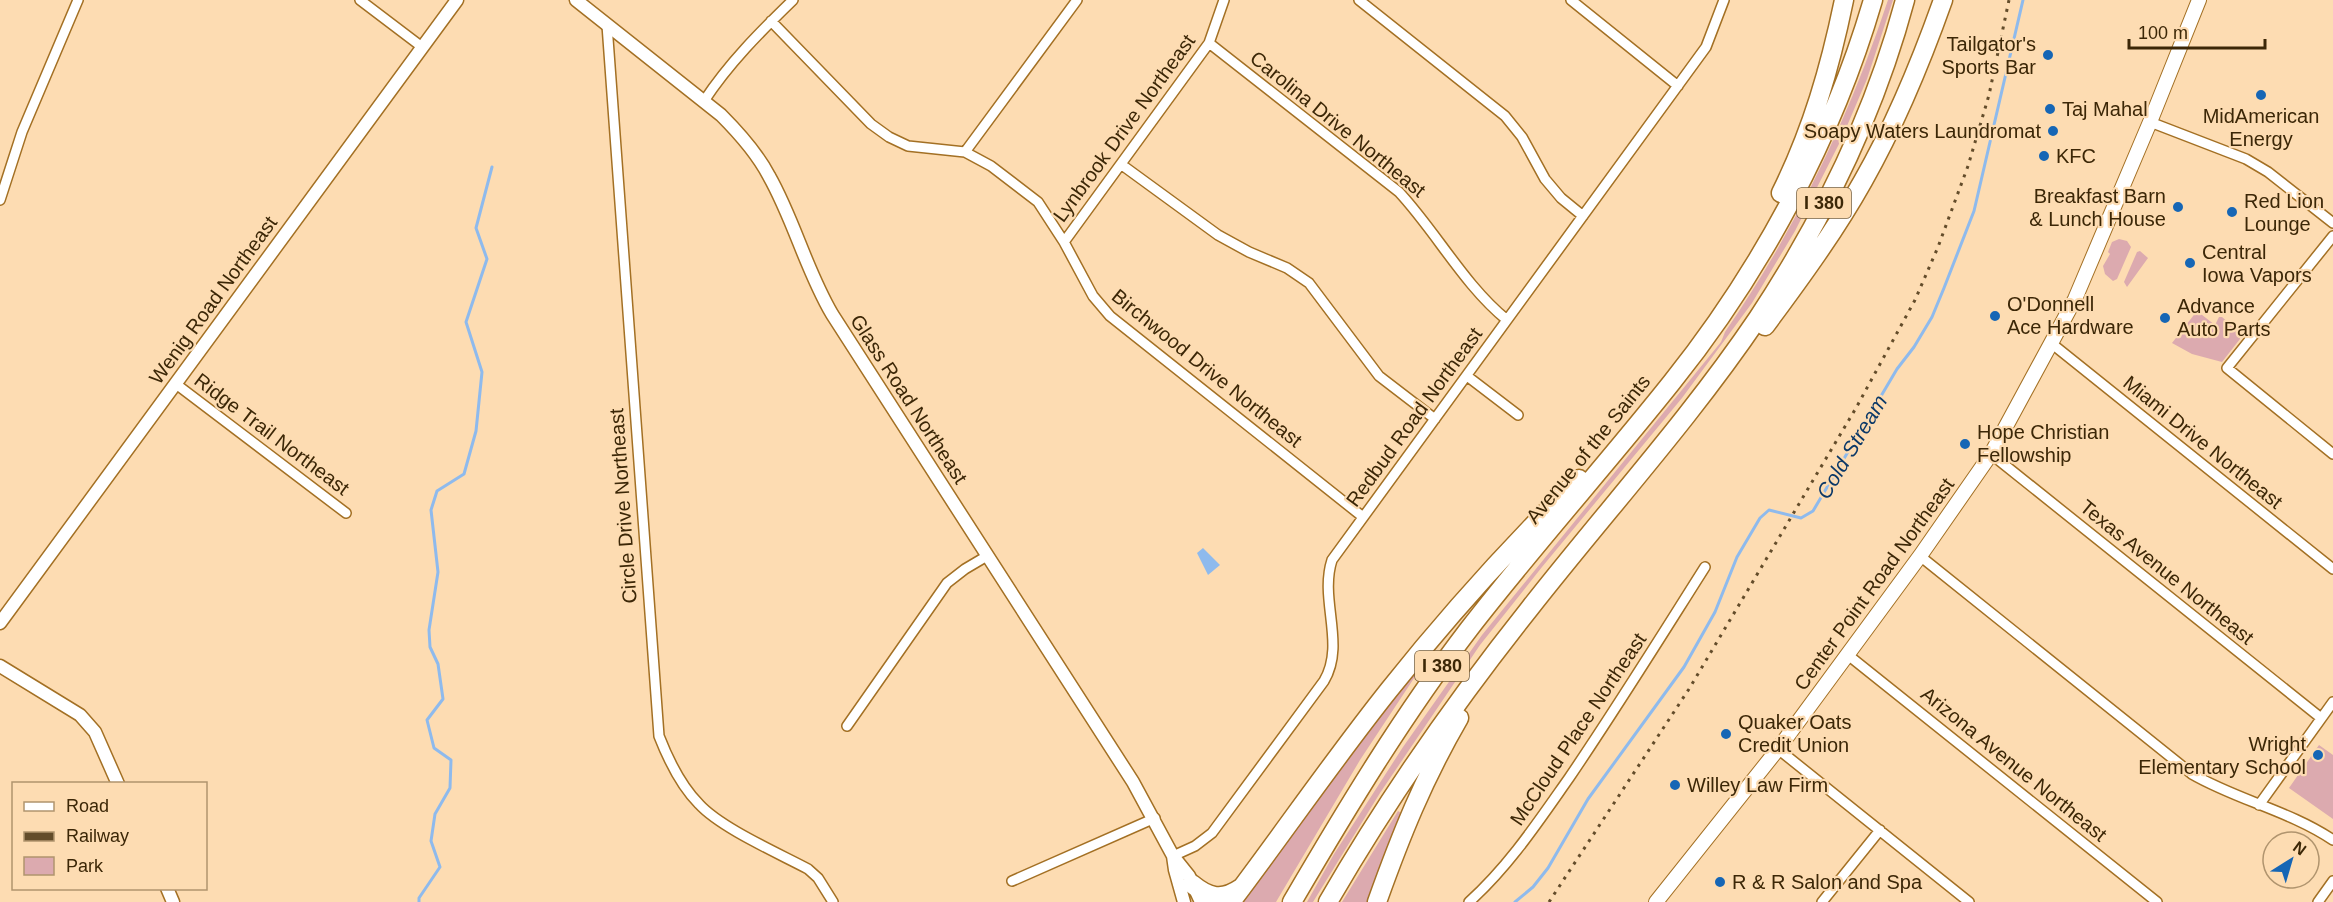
<svg xmlns="http://www.w3.org/2000/svg" width="2333" height="902" font-family="Helvetica,sans-serif">
	<rect width="100%" height="100%" fill="#fddcb2"/>
	<path fill="#dcaaaf" d="M1888,0H1893L1867,79L1841,140L1795,231L1752,303L1682,398L1542,567L1480,645L1380,793L1313,902H1307L1334,854L1403,747L1482,635L1721,342L1725,332C1796,229 1849,118 1888,0Z
		M2119,239L2127,241L2131,247L2117,279L2113,281L2105,274L2103,266L2110,254L2108,252L2112,242Z
		M2140,251L2148,258L2127,287L2124,282L2137,252Z
		M2197,311L2215,325L2219,317H2222L2240,333V339L2222,362L2192,354L2172,343Z
		M1426,655L1428,657L1360,760L1276,902H1241L1304,813Z
		M2319,745L2333,755V819L2289,788Z
		M1398,811L1403,814L1371,902H1342Z"/>
	<path fill="#8ebaed" d="M1203,548L1220,565L1208,575L1197,553Z"/>
	<g fill="none" stroke-linecap="round" stroke-linejoin="round">
		<path stroke="#8ebaed" stroke-width="3" d="M419,902V898L440,867L431,841L435,814L450,788L451,760L434,748L427,720L443,699L438,664L430,647L429,630L438,572L431,510L437,491L464,474L476,431L482,372L466,322L487,259L476,228L492,167
			M1515,902L1533,887L1548,868L1588,799L1684,667L1715,612L1737,557L1760,518L1769,510L1801,518L1813,511L1897,369L1914,347L1932,317L1944,288L1974,211L2023,0"/>
		<g stroke="#a37024" stroke-width="12">
			<path id="minor" d="M360,0L422,47
				M1359,0L1505,116L1522,137L1545,179L1561,198L1583,216
				M1571,0L1678,86
				M771,21L871,124L889,137L908,146L965,152L991,166L1038,202L1064,242L1093,296L1110,316L1363,517
				M607,25L659,736C668,759 681,786 699,804C721,828 778,853 808,869L818,878L833,902
				M1209,43L1399,192C1437,233 1464,285 1507,320
				M704,101C729,63 760,32 793,0
				M2150,122L2246,159L2268,172L2333,223
				M965,152L1077,0
				M1122,165L1218,235L1249,252L1287,268L1309,283L1379,376L1435,419
				M0,200L22,132L78,0
				M2333,236L2227,368L2333,454
				M1064,242L1209,43L1224,0
				M2051,343L2333,569
				M1467,376L1518,415
				M176,384L346,513
				M1991,454L2321,718
				M1920,556L2192,774C2237,800 2290,811 2333,840
				M1848,655L2157,902
				M847,726L947,583L965,569L987,556
				M1778,749L1969,902
				M2259,805L2333,702
				M1173,856L1195,846L1212,833L1324,681C1346,644 1319,600 1332,560L1706,47L1724,0
				M1012,881L1155,818
				M1469,902C1509,866 1538,822 1569,778C1616,709 1660,638 1705,567
				M1822,902L1880,830
				M2318,902L2333,881"/>
		</g>
		<g stroke="#a37024" stroke-width="15">
			<path id="tertiary" d="M576,0L721,115C739,133 757,153 769,176C794,220 806,270 832,314L1133,782L1173,856L1189,876L1201,902
				M0,623L457,0
				M0,666L80,715L95,732L118,784
				M1173,856L1175,870L1184,902
				M167,888L173,902"/>
		</g>
		<g stroke="#a37024" stroke-width="16">
			<path id="secondary" d="M1656,902L1778,749L1920,556L1991,454L2075,299L2150,122L2199,0"/>
		</g>
		<g stroke="#a37024" stroke-width="21">
			<path id="motorway" d="M1781,193C1812,130 1830,68 1844,0
				M1765,326C1800,279 1835,231 1863,181C1896,123 1921,62 1943,0
				M1192,884C1209,898 1222,901 1241,888
				M1231,902C1284,832 1334,759 1389,690C1448,616 1512,545 1579,479
				M1292,902C1347,808 1403,715 1469,629C1534,545 1606,465 1672,382C1761,271 1833,137 1873,0
				M1328,902C1388,798 1456,701 1530,608C1606,511 1689,420 1758,318C1822,221 1875,112 1905,0
				M1377,902C1401,835 1423,780 1459,718"/>
		</g>
		<use href="#minor" stroke="#fff" stroke-width="9"/>
		<use href="#tertiary" stroke="#fff" stroke-width="12"/>
		<use href="#secondary" stroke="#fff" stroke-width="14"/>
		<use href="#motorway" stroke="#fff" stroke-width="18"/>
		<path stroke="#634c2a" stroke-width="3" stroke-dasharray="3 6" stroke-linecap="butt" d="M1549,902L1689,689L1856,408L1915,300L1938,247L1968,166L1989,95L2009,0"/>
	</g>
	<g fill="#1666b5" stroke="#fddcb2" stroke-width="2">
		<circle cx="2048" cy="55" r="6"/>
		<circle cx="2261" cy="95" r="6"/>
		<circle cx="2050" cy="109" r="6"/>
		<circle cx="2053" cy="131" r="6"/>
		<circle cx="2044" cy="156" r="6"/>
		<circle cx="2178" cy="207" r="6"/>
		<circle cx="2232" cy="212" r="6"/>
		<circle cx="2190" cy="263" r="6"/>
		<circle cx="1995" cy="316" r="6"/>
		<circle cx="2165" cy="318" r="6"/>
		<circle cx="1965" cy="444" r="6"/>
		<circle cx="1726" cy="734" r="6"/>
		<circle cx="2318" cy="755" r="6"/>
		<circle cx="1675" cy="785" r="6"/>
		<circle cx="1720" cy="882" r="6"/>
	</g>
	<g text-anchor="middle" stroke-width="4.5" stroke-linejoin="round" paint-order="stroke">
		<g fill="#fddcb2" stroke="#765d3a" stroke-width="1.5">
			<rect x="1797" y="188" width="54" height="30" rx="4.5"/>
			<rect x="1415" y="651" width="54" height="30" rx="4.5"/>
		</g>
		<g font-size="18" font-weight="bold" fill="#3c2707">
			<text x="1824" y="209">I 380</text>
			<text x="1442" y="672">I 380</text>
		</g>
		<g font-size="20" fill="#3c2707" stroke="#fddcb2" text-anchor="start">
			<text x="2036" y="51" text-anchor="end">Tailgator's<tspan x="2036" dy="23">Sports Bar</tspan></text>
			<text x="2062" y="116">Taj Mahal</text>
			<text x="2261" y="123" text-anchor="middle">MidAmerican<tspan x="2261" dy="23">Energy</tspan></text>
			<text x="2041" y="138" text-anchor="end">Soapy Waters Laundromat</text>
			<text x="2056" y="163">KFC</text>
			<text x="2166" y="203" text-anchor="end">Breakfast Barn<tspan x="2166" dy="23">&amp; Lunch House</tspan></text>
			<text x="2244" y="208">Red Lion<tspan x="2244" dy="23">Lounge</tspan></text>
			<text x="2202" y="259">Central<tspan x="2202" dy="23">Iowa Vapors</tspan></text>
			<text x="2007" y="311">O'Donnell<tspan x="2007" dy="23">Ace Hardware</tspan></text>
			<text x="2177" y="313">Advance<tspan x="2177" dy="23">Auto Parts</tspan></text>
			<text x="1977" y="439">Hope Christian<tspan x="1977" dy="23">Fellowship</tspan></text>
			<text x="1738" y="729">Quaker Oats<tspan x="1738" dy="23">Credit Union</tspan></text>
			<text x="2306" y="751" text-anchor="end">Wright<tspan x="2306" dy="23">Elementary School</tspan></text>
			<text x="1687" y="792">Willey Law Firm</text>
			<text x="1732" y="889">R &amp; R Salon and Spa</text>
		</g>
		<g font-size="20" fill="#3c2707" stroke="#fddcb2">
			<text transform="translate(1338 124) rotate(39)" y="7">Carolina Drive Northeast</text>
			<text transform="translate(1124 128) rotate(-54)" y="7">Lynbrook Drive Northeast</text>
			<text transform="translate(213 300) rotate(-54)" y="7">Wenig Road Northeast</text>
			<text transform="translate(1207 368) rotate(39)" y="7">Birchwood Drive Northeast</text>
			<text transform="translate(909 399) rotate(57)" y="7">Glass Road Northeast</text>
			<text transform="translate(1414 417) rotate(-54)" y="7">Redbud Road Northeast</text>
			<text transform="translate(272 434) rotate(37)" y="7">Ridge Trail Northeast</text>
			<text transform="translate(2203 442) rotate(39)" y="7">Miami Drive Northeast</text>
			<text transform="translate(1588 449) rotate(-51)" y="7">Avenue of the Saints</text>
			<text transform="translate(623 506) rotate(-94)" y="7">Circle Drive Northeast</text>
			<text transform="translate(2167 572) rotate(39)" y="7">Texas Avenue Northeast</text>
			<text transform="translate(1874 584) rotate(-54)" y="7">Center Point Road Northeast</text>
			<text transform="translate(1578 729) rotate(-56)" y="7">McCloud Place Northeast</text>
			<text transform="translate(2014 764) rotate(39)" y="7">Arizona Avenue Northeast</text>
		</g>
		<g font-size="21" font-style="italic" fill="#0c3968" stroke="#fddcb2">
			<text transform="translate(1852 447) rotate(-59)" y="7">Cold Stream</text>
		</g>
	</g>
	<rect x="12" y="782" width="195" height="108" fill="#fddcb2" stroke="#b0946e" stroke-width="1.5"/>
	<rect x="24" y="802" width="30" height="9" fill="#ffffff" stroke="#b0946e" stroke-width="1.5"/>
	<text x="66" y="812" font-size="18" fill="#3c2707">Road</text>
	<rect x="24" y="832" width="30" height="9" fill="#634c2a" stroke="#b0946e" stroke-width="1.5"/>
	<text x="66" y="842" font-size="18" fill="#3c2707">Railway</text>
	<rect x="24" y="857" width="30" height="18" fill="#dcaaaf" stroke="#b0946e" stroke-width="1.5"/>
	<text x="66" y="872" font-size="18" fill="#3c2707">Park</text>
	<g transform="translate(2291 860) rotate(37)"><circle r="28" fill="#fddcb2" stroke="#b0946e" stroke-width="1.5"/>
	<path d="M0-4.5L10 22L0 15L-10 22Z" fill="#1666b5"/>
	<text y="-9" font-size="16" font-weight="bold" text-anchor="middle" fill="#3c2707">N</text>
	</g>
	<path d="M2129 39v9h136v-9" fill="none" stroke="#3c2707" stroke-width="3"/>
	<text x="2138" y="39" font-size="18" fill="#3c2707" stroke="#fddcb2" stroke-width="4.5" paint-order="stroke">100 m</text>
</svg>
